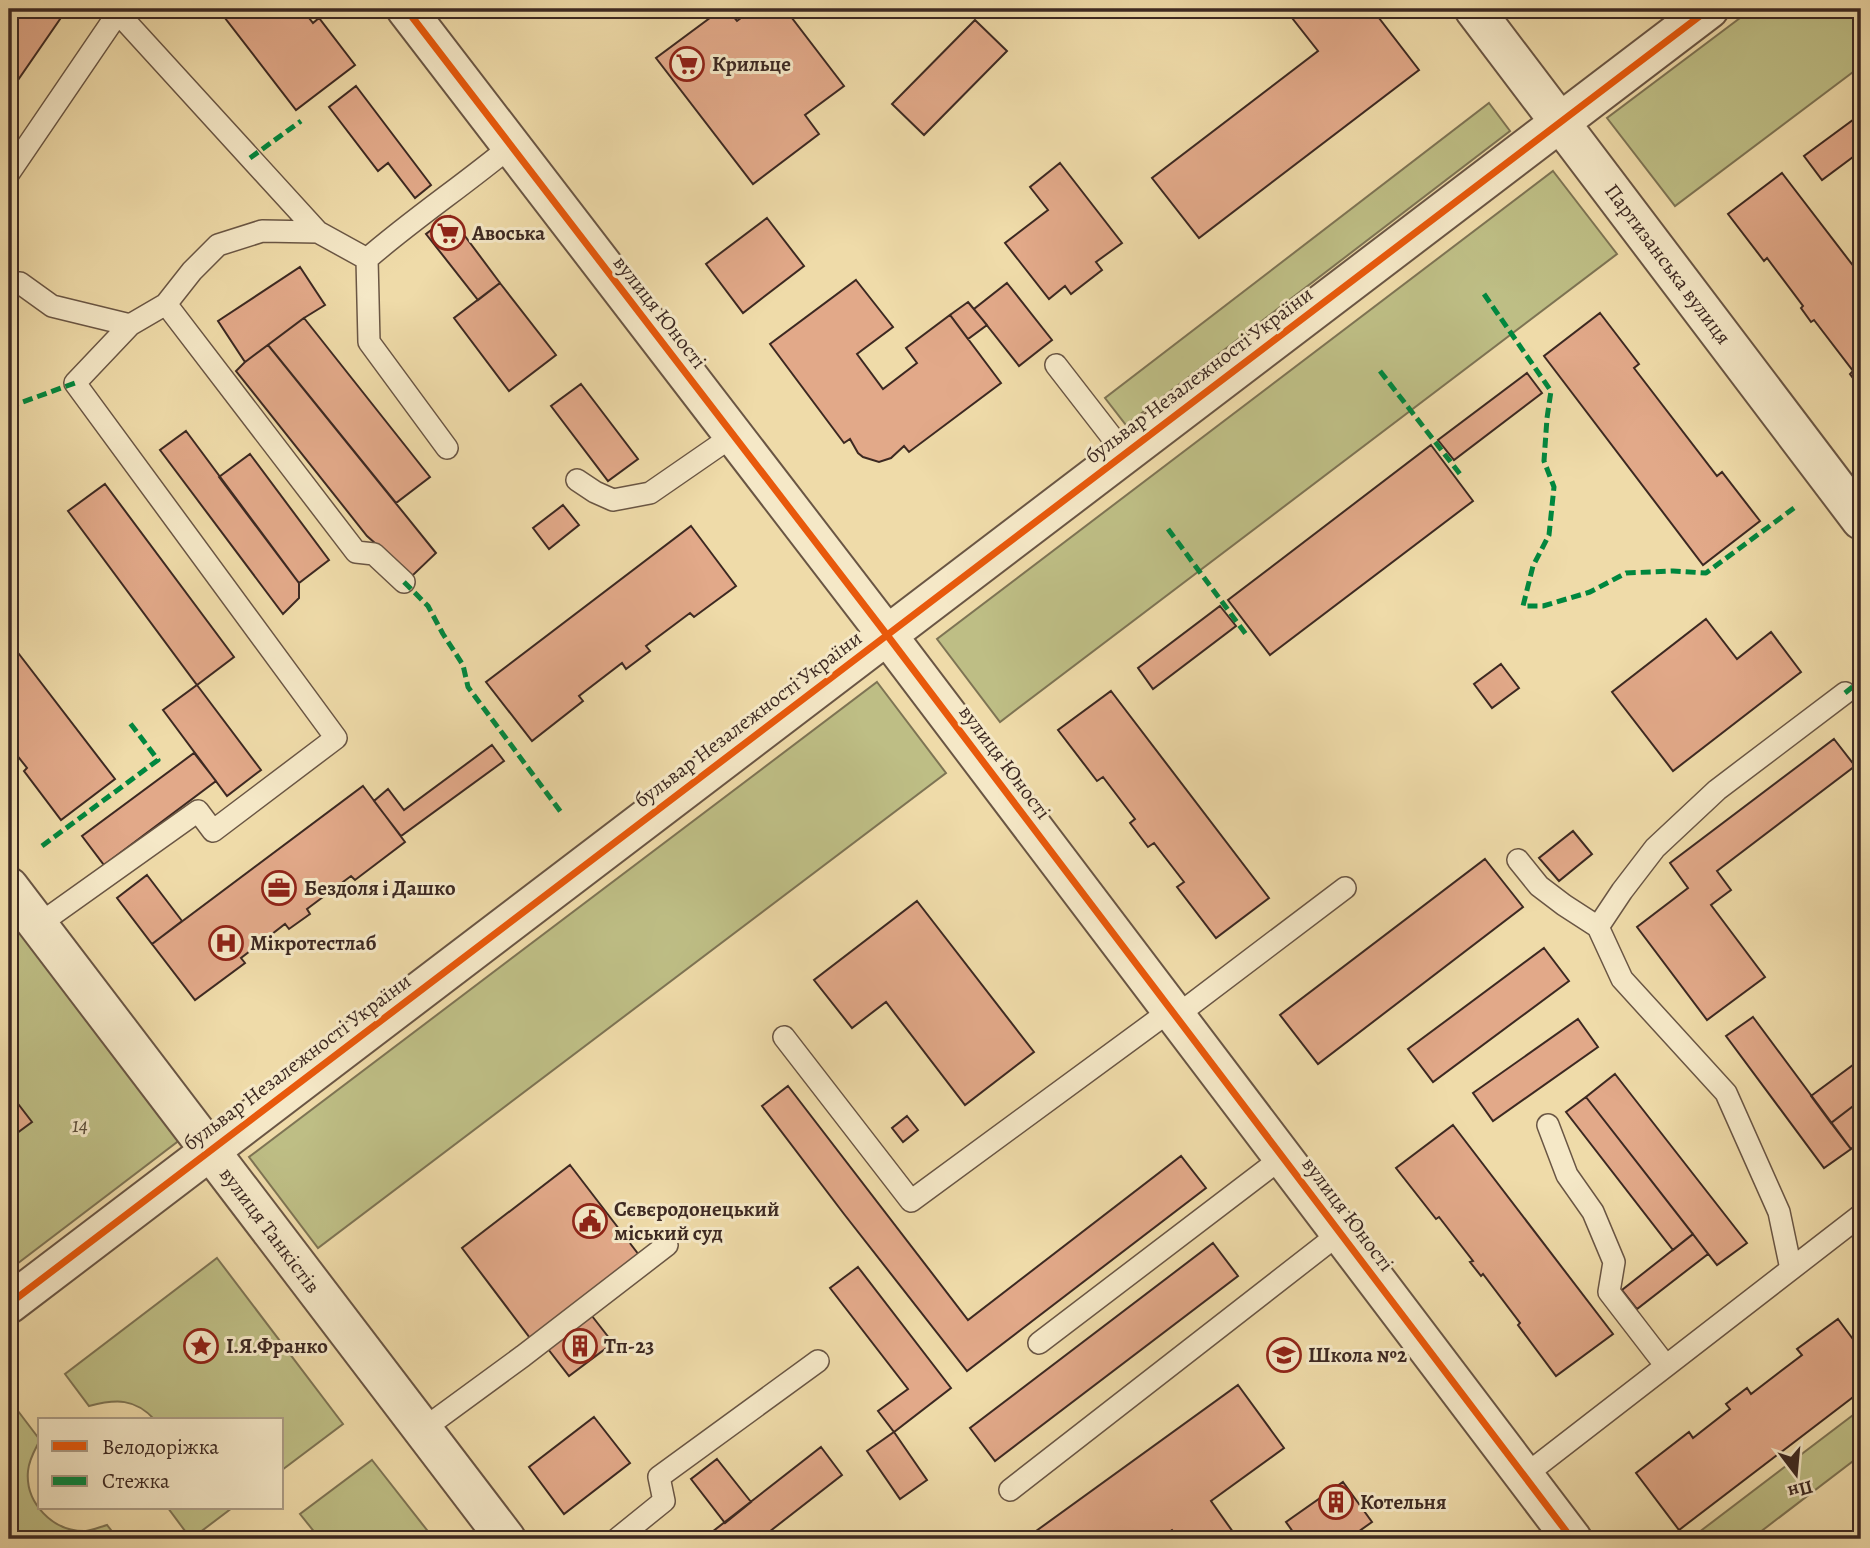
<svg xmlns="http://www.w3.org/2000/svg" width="1870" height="1548" font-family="Alegreya,serif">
	<rect width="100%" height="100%" fill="#efdba9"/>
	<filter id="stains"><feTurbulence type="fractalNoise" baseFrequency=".00286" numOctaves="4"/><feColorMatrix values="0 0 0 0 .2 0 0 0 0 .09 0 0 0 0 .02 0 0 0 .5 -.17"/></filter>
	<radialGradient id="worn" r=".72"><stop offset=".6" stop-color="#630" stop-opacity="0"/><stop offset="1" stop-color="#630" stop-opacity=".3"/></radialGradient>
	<path fill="#bebe85" stroke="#7e7454" stroke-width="2" d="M1752,9H1861V66L1675,206L1607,118Z
		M1489,103L1510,131L1126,425L1105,398Z
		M1553,171L1617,254L1000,722L937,639Z
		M877,682L946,773L318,1248L249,1157Z
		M9,913L181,1139L9,1270Z
		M217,1258L343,1424L282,1470V1420H155C135,1398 116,1399 89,1406L65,1374Z
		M1861,1409V1455L1751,1539H1690Z
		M18,1411L40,1440C35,1450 29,1459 28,1471C25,1503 53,1532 86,1531C92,1530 100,1527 107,1525L118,1539H9V1417Z
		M372,1460L434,1539H320L300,1514Z
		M168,1508H232L191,1539Z"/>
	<path fill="#e2a989" stroke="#3d2922" stroke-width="2" d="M9,9H67L9,93Z
		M218,9H302L313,23L319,18L355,65L296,110Z
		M722,9H727L737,21L753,9H785L844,86L805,115L819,134L753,184L656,58Z
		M1285,9H1372L1419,70L1199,238L1152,178L1318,51Z
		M975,20L1007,51L924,135L892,104Z
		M356,86L431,185L415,198L388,163L378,171L329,107Z
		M1861,114V151L1822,180L1804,156Z
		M1060,163L1122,243L1096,262L1102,270L1071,294L1065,286L1049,299L1005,243L1048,210L1030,187Z
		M1782,173L1861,276V389L1850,374L1853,371L1814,320L1811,322L1801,308L1803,306L1767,258L1764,261L1728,214Z
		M450,216L500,283L478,300L426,234Z
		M767,218L804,266L743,313L706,264Z
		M300,267L325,305L304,318L245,362L218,321Z
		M856,280L893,327L857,354L883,389L917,363L906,348L950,315L1001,383L909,452L904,446L891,458L879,462L863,457L858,453L850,439L844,443L770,344Z
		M500,283L556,355L509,391L454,318Z
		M1007,283L1052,340L1019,366L974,309Z
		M968,302L987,325L968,339L950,315Z
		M1600,313L1639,364L1634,368L1717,476L1722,472L1760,521L1703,565L1544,356Z
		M304,318L430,477L396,503L268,345Z
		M268,345L436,553L412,576L367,536L236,371L245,362Z
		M1527,373L1542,393L1454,460L1438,440Z
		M581,384L638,459L608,481L551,406Z
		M186,431L299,583V598L283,614L160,450Z
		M1431,445L1473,501L1270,655L1228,600Z
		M250,454L329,560L299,583L219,477Z
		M105,484L234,657L197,685L68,511Z
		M563,505L579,525L549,549L533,528Z
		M691,526L736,586L694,617L690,613L646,646L650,651L626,669L622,663L579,696L583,701L532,741L486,682Z
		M1220,606L1236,626L1153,689L1138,668Z
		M1706,619L1737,659L1771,632L1801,672L1673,771L1612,692Z
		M9,641L115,779L61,820L24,771L27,768L9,745Z
		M1501,664L1519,688L1492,708L1474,684Z
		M197,685L261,770L227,796L163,710Z
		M1111,691L1269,898L1216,938L1177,887L1184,882L1154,843L1148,847L1130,823L1135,819L1103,777L1097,781L1058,730Z
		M1834,739L1855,766L1717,871L1731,890L1711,905L1765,977L1707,1020L1637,927L1688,888L1670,863Z
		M492,745L504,761L401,836L374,801L388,789L404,810Z
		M194,753L216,781L104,865L82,836Z
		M363,786L405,842L355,880L351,876L307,909L310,914L289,929L285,924L241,958L245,963L195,1000L152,944Z
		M1573,831L1592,854L1559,881L1539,858Z
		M1485,859L1523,907L1318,1064L1280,1015Z
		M147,875L182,921L152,944L117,898Z
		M917,901L1034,1052L965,1105L886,1002L852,1028L814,980Z
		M1544,948L1569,981L1433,1082L1408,1049Z
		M1753,1017L1851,1149L1824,1168L1726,1036Z
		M1578,1019L1598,1047L1493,1121L1473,1093Z
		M1861,1059V1100L1831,1123L1811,1096Z
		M1615,1074L1747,1243L1717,1265L1586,1097Z
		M788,1086L968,1320L1181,1156L1206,1188L967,1371L844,1214L762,1106Z
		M9,1092L32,1122L9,1139Z
		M1586,1097L1693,1234L1673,1250L1566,1112Z
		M1861,1100V1141L1851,1149L1831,1123Z
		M907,1116L918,1130L903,1142L892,1128Z
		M1453,1125L1613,1334L1556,1376L1518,1325L1520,1323L1483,1274L1481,1276L1470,1262L1473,1261L1439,1217L1436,1219L1396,1168Z
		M570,1165L639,1255L530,1338L462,1248Z
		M1693,1234L1708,1254L1637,1309L1622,1290Z
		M1213,1243L1238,1276L995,1461L970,1428Z
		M858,1267L951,1388L894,1432L878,1411L908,1389L830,1288Z
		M592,1316L613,1343L569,1376L548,1349Z
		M1838,1319L1861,1350V1391L1679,1530L1636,1473L1689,1432L1693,1438L1730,1409L1726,1404L1747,1388L1751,1394L1802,1355L1797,1349Z
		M1238,1385L1284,1448L1211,1501L1238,1539H1179L1172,1530L1158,1539H1025Z
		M594,1417L630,1463L564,1514L529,1467Z
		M894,1432L927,1480L900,1499L867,1451Z
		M821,1447L842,1475L760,1539H703Z
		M717,1459L751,1502L725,1523L691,1479Z
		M1343,1482L1372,1522L1348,1539H1298L1286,1522Z"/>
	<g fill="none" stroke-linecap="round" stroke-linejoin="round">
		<g stroke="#6a5644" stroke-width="24">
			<path id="lane" d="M9,173L118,13L318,232L367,259C413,219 464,185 511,146
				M318,232L262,231L218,245L192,271L166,304L356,552L374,554L404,582
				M367,259L369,342L447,448
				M9,283H20L52,306L130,325
				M1056,365L1125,454
				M577,480L595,492L613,500L650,493L734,435
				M1518,860L1539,886L1564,905L1598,927L1622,979L1726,1093L1779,1212L1791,1269
				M38,925L198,811L213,831L336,738L75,383L130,325L166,304
				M1598,927L1622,891L1655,848L1717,790L1845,693
				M1176,1016L1345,888
				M784,1037L911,1201L1171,1010
				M1548,1125L1567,1175L1593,1212L1614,1262L1609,1292L1666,1366
				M1039,1343L1283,1157
				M422,1430L523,1356L667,1245
				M1524,1476L1861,1215
				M1010,1490L1340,1233
				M617,1539L664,1501L659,1477L818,1361"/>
		</g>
		<g stroke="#6a5644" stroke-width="42">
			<path id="street" d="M406,9L887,635L1572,1539
				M1474,9L1861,520
				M9,887L506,1539
				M9,1304L1709,9"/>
		</g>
		<use href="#lane" stroke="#f5e8c7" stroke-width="21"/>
		<use href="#street" stroke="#f5e8c7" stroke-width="38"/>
		<path stroke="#00873e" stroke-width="5" stroke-dasharray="10 5" stroke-linecap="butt" d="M250,158L301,121
			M1484,294L1551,391L1547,418L1544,461L1554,487L1549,535L1533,566L1523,606H1543L1590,592L1626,573L1673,571L1706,573L1794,508
			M1380,371L1460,474
			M9,407L75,383
			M1168,529L1248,637
			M404,582L428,606L443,634L463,665L468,687L563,815
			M1845,693L1861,680
			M42,846L158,760L130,723"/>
		<g stroke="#f5e8c7" stroke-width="11">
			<path id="cycleway" d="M406,9L887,635L1572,1539
				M9,1304L1709,9"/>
		</g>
		<use href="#cycleway" stroke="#e8590c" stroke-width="7"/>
	</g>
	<defs>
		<g id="supermarket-ring" transform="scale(1.75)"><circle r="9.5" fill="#f5e8c7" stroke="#8f2418" stroke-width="1.5"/><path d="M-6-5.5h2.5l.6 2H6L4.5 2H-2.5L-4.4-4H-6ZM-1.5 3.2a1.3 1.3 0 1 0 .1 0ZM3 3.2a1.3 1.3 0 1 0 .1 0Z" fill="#8f2418"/></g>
		<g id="office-ring" transform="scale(1.75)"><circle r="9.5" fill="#f5e8c7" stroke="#8f2418" stroke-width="1.5"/><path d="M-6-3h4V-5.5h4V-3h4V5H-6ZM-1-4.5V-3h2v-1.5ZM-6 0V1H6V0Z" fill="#8f2418"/></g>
		<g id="hospital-ring" transform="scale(1.75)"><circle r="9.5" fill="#f5e8c7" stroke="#8f2418" stroke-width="1.5"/><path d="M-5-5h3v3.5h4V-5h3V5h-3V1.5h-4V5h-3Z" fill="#8f2418"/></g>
		<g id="civic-ring" transform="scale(1.75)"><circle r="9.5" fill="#f5e8c7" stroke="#8f2418" stroke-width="1.5"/><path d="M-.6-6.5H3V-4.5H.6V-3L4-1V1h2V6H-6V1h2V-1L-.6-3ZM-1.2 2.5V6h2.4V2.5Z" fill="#8f2418"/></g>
		<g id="sight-ring" transform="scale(1.75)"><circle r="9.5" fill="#f5e8c7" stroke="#8f2418" stroke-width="1.5"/><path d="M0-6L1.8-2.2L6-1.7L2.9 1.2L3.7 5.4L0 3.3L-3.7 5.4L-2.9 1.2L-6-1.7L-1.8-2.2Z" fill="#8f2418"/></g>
		<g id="building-ring" transform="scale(1.75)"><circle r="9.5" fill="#f5e8c7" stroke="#8f2418" stroke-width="1.5"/><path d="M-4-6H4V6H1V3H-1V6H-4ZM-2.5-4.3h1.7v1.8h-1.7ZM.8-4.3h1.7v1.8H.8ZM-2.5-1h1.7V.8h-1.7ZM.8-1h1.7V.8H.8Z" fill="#8f2418"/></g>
		<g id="school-ring" transform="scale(1.75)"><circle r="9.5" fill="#f5e8c7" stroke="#8f2418" stroke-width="1.5"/><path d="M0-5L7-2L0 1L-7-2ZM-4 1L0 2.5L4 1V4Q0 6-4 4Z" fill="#8f2418"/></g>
	</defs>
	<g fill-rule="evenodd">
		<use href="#supermarket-ring" x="687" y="64"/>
		<use href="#supermarket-ring" x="448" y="233"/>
		<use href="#office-ring" x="279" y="888"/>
		<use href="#hospital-ring" x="226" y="943"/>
		<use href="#civic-ring" x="590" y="1221"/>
		<use href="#sight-ring" x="201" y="1346"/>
		<use href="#building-ring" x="580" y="1346"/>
		<use href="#school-ring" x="1284" y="1355"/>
		<use href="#building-ring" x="1336" y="1502"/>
	</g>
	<g text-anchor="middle" stroke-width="6" stroke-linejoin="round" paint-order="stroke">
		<g font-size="21" font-weight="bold" fill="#3d2922" stroke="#f5e8c7" text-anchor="start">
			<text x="712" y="71">Крильце</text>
			<text x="472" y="240">Авоська</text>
			<text x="304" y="895">Бездоля і Дашко</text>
			<text x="250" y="950">Мікротестлаб</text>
			<text x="614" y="1216">Сєвєродонецький<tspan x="614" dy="24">міський суд</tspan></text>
			<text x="226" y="1353">І.Я.Франко</text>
			<text x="604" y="1353">Тп-23</text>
			<text x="1308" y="1362">Школа №2</text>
			<text x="1360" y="1509">Котельня</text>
		</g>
		<g font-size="21" fill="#3d2922" stroke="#f5e8c7">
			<text transform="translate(1668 264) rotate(53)" y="7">Партизанська вулиця</text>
			<text transform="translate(660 312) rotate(52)" y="7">вулиця Юності</text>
			<text transform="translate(1199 375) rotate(-37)" y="7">бульвар Незалежності України</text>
			<text transform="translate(748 719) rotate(-37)" y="7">бульвар Незалежності України</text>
			<text transform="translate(1005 762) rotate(53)" y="7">вулиця Юності</text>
			<text transform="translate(297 1062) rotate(-37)" y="7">бульвар Незалежності України</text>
			<text transform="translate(1348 1214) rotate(53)" y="7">вулиця Юності</text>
			<text transform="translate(270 1230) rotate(53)" y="7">вулиця Танкістів</text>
		</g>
		<g font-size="21" font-style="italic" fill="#5d4e3b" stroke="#f5e8c7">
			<text x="80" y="1132">14</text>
		</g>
	</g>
	<rect width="1870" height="1548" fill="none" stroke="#efdba9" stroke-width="35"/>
	<rect x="10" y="10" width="1849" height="1527" fill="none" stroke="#3d2922" stroke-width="3.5"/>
	<rect x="18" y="18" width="1835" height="1513" fill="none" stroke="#3d2922" stroke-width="2"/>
	<rect x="38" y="1418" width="245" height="91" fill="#f5e8c7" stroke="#ab9c85" stroke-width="2"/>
	<rect x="52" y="1441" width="35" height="10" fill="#e8590c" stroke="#ab9c85" stroke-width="2"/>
	<text x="102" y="1454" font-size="21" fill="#3d2922">Велодоріжка</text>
	<rect x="52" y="1476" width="35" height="10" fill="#00873e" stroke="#ab9c85" stroke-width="2"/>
	<text x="102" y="1488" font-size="21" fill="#3d2922">Стежка</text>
	<g transform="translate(1796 1474) rotate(164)" stroke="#f5e8c7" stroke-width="5" paint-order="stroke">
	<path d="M0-5L12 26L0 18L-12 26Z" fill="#3d2922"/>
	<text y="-10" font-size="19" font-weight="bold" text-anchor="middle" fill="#3d2922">Пн</text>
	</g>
	<rect width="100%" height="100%" filter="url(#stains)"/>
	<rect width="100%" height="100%" fill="url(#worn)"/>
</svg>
